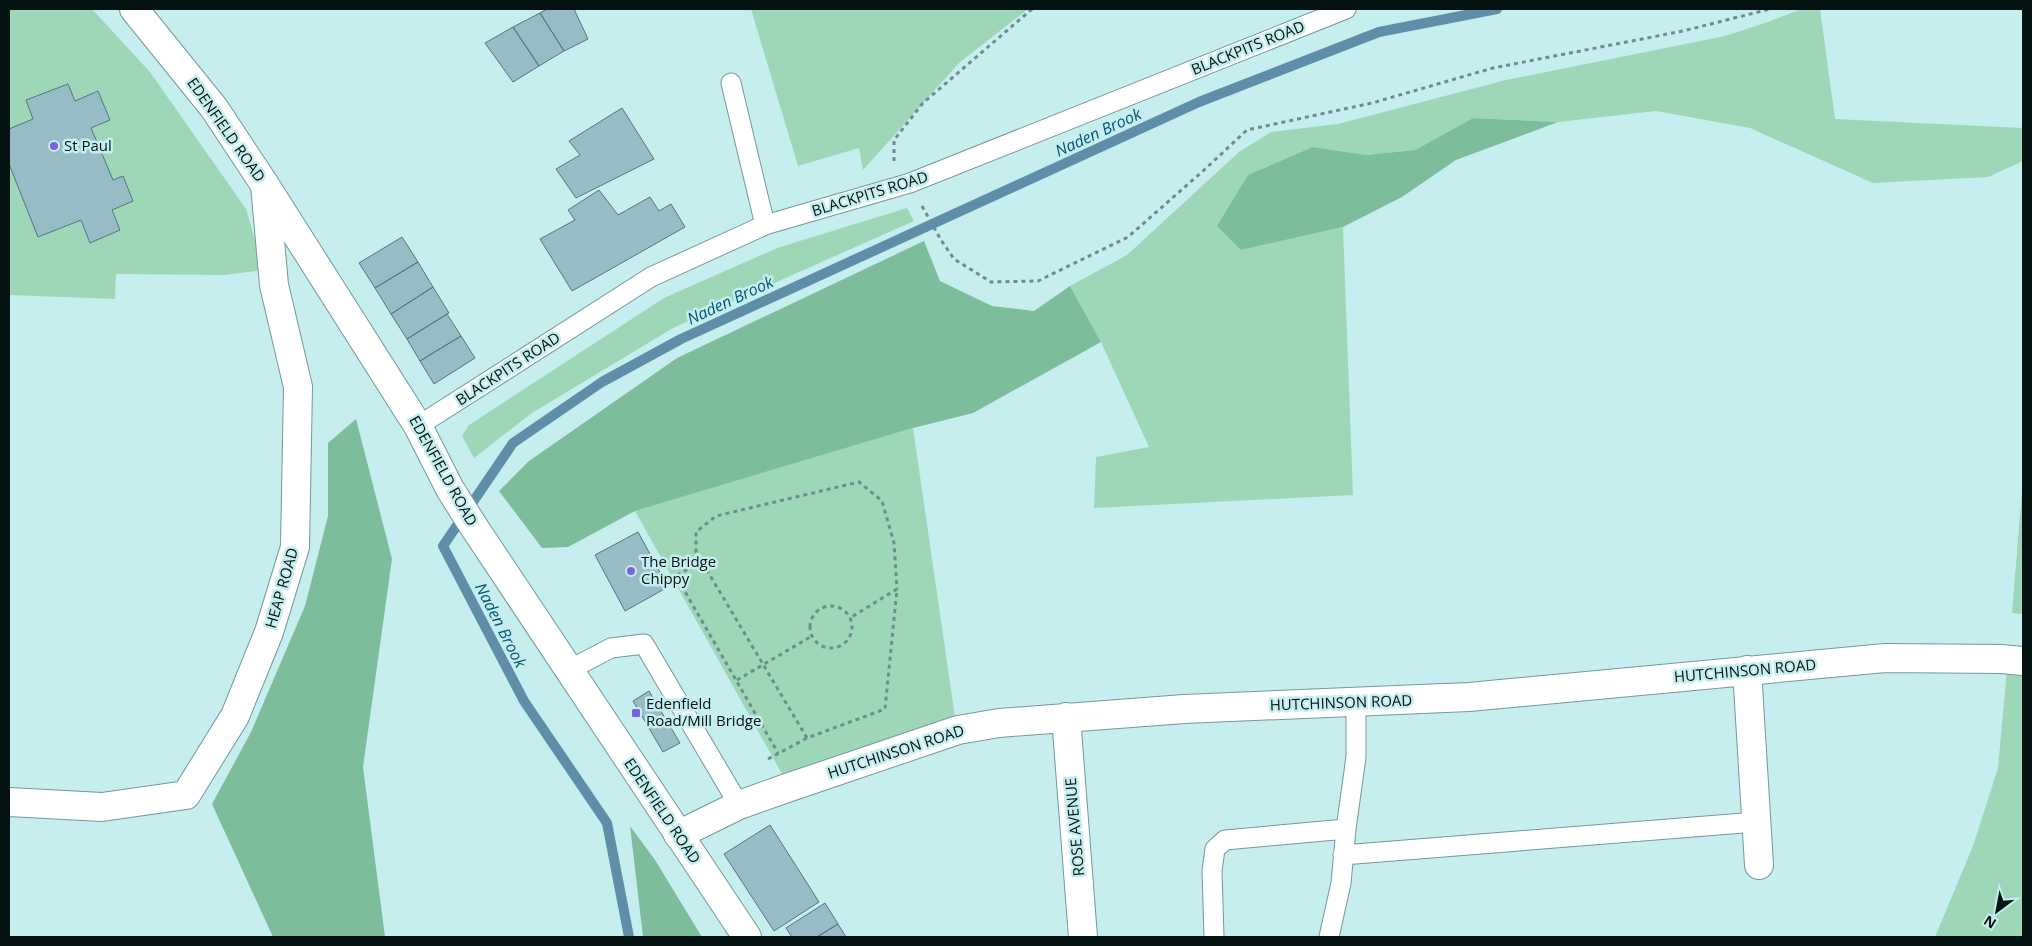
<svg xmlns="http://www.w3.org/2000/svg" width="2032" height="946" font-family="'Open Sans',sans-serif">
	<rect width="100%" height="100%" fill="#c6eeef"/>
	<path fill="#9dd7b8" d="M9,9H92L150,72L246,209L264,270L224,275L116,274L115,299L9,295Z
		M751,9H1028L959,63L863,170L859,148L798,166Z
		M1802,9H1820L1835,119L2023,128V161L1988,177L1873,183L1750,128L1656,111L1558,122L1473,118L1415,150L1366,155L1313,147L1241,250L1343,227L1353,495L1094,508L1096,457L1149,447L1101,342L1070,286L1127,255L1239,152L1271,132L1338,124L1506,80L1725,36L1765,23Z
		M907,208L914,221L673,328L532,413L474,458L462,436L469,425L664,298L777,248Z
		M913,428L956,724L786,781L635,511Z
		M2023,479V614L2012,613Z
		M2007,670L2023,672V937H1935L1973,846L1998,768Z"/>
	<path fill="#7dbd9c" d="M1473,118L1558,122L1456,160L1402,197L1343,227L1241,250L1217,226L1248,175L1313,147L1366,155L1415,150Z
		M924,241L940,281L992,306L1034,311L1070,286L1101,342L973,413L913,428L635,511L568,547L542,548L499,491L529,461L677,358Z
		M356,419L392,559L363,767L385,937H273L212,804L251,732L305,606L328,516V443Z
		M630,826L655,860L702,937H643Z"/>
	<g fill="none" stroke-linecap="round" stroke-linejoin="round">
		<path stroke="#5f8fa8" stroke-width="10" d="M629,937L607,823L524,701L443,546L513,443L602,382L681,339L1199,102L1379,32L1497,9"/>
	</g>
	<path fill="#98bcc6" stroke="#53757e" d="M547,9H574L588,39L564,51L540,13Z
		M540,13L564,51L539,66L513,27Z
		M513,27L539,66L513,82L485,43Z
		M68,84L75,101L98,91L110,120L91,128L113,180L123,176L133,201L112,210L120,230L90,243L81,220L38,237L9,164V129L33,119L26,100Z
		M622,108L654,159L576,198L556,169L580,155L569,141Z
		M599,190L618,215L650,197L659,211L671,204L685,227L572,291L540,239L575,220L568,210Z
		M402,237L418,262L375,288L359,263Z
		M418,262L433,287L391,314L375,288Z
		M433,287L449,313L407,339L391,314Z
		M447,314L461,336L420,361L407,339Z
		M461,336L475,358L434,384L420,361Z
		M638,532L668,587L625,611L595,555Z
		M649,691L680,743L663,752L633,701Z
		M770,825L819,902L774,931L724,854Z
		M825,903L838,924L817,937H792L786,928Z
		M838,924L846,937H817Z"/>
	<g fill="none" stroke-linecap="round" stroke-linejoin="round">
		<g stroke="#739999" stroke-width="21">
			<path id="lane" d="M731,83L765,225
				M418,426L651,277L765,225L910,183L1346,9
				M569,670L611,648L644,644L739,805
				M1343,855L1756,822
				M1214,937L1212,871L1215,849L1225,840L1346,829
				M1329,937L1341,883L1346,829L1356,757V702"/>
		</g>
		<g stroke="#739999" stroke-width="30">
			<path id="street" d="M1747,670L1759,865
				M1066,717L1083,937
				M9,802L102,807L186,795L235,716L269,632L295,547L298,387L274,285L265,185
				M678,835L739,805L784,789L958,730L999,723L1184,709L1469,697L1885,658L2001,659L2023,661"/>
		</g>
		<g stroke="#739999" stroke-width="30">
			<path id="primary" d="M134,9L214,108L265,185L418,426L450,489L474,527L747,937"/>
		</g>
		<path stroke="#6f8c8c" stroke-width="3" stroke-dasharray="4 4" stroke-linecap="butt" d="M894,161V140L923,103L1032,9
			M922,206L941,240L954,259L991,282L1038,281L1128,237L1203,171L1247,130L1372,103L1493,68L1683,31L1770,9
			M701,561L676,576L778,753
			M810 627a21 21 0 1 1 42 0a21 21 0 1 1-42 0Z
			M737,680L812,636
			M807,738L696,552V532L716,516L859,482L882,501L894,543L897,589
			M768,759L807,738L885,709L897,589L850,618"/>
		<use href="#lane" stroke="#fff" stroke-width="19"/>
		<use href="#street" stroke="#fff" stroke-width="28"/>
		<use href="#primary" stroke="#fff" stroke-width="28"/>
	</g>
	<g fill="#7962dc" stroke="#c6eeef" stroke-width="2">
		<circle cx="54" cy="146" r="5"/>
		<circle cx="631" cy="571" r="5"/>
		<rect x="631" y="708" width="10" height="10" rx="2.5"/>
	</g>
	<g text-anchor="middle" stroke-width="5" stroke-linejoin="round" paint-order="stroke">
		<g font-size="15" fill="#041212" stroke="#c6eeef">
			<text transform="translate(1248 48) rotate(-22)" y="5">BLACKPITS ROAD</text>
			<text transform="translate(226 130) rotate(55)" y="5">EDENFIELD ROAD</text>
			<text transform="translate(870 194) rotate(-17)" y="5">BLACKPITS ROAD</text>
			<text transform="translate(508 369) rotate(-33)" y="5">BLACKPITS ROAD</text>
			<text transform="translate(443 471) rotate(61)" y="5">EDENFIELD ROAD</text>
			<text transform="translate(282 588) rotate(-74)" y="5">HEAP ROAD</text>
			<text transform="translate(1745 671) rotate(-5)" y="5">HUTCHINSON ROAD</text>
			<text transform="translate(1341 703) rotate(-2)" y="5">HUTCHINSON ROAD</text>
			<text transform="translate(896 752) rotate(-18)" y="5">HUTCHINSON ROAD</text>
			<text transform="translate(662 811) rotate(56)" y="5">EDENFIELD ROAD</text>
			<text transform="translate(1075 827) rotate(-95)" y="5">ROSE AVENUE</text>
		</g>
		<g font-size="15" fill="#041212" stroke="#c6eeef" text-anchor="start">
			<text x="64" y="151">St Paul</text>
			<text x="641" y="567">The Bridge<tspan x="641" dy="17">Chippy</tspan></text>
			<text x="646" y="709">Edenfield<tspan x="646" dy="17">Road/Mill Bridge</tspan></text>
		</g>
		<g font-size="16" font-style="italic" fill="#005678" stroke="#c6eeef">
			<text transform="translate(1098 132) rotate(-25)" y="6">Naden Brook</text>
			<text transform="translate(730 300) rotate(-25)" y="6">Naden Brook</text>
			<text transform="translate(501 625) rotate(63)" y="6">Naden Brook</text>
		</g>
	</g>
	<rect width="2032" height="946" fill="none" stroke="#041212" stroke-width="20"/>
	<g transform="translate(1997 911) rotate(212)" stroke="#c6eeef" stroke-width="4" paint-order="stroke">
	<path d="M0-4L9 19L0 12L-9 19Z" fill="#041212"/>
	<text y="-8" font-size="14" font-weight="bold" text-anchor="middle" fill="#041212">N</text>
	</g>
</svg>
